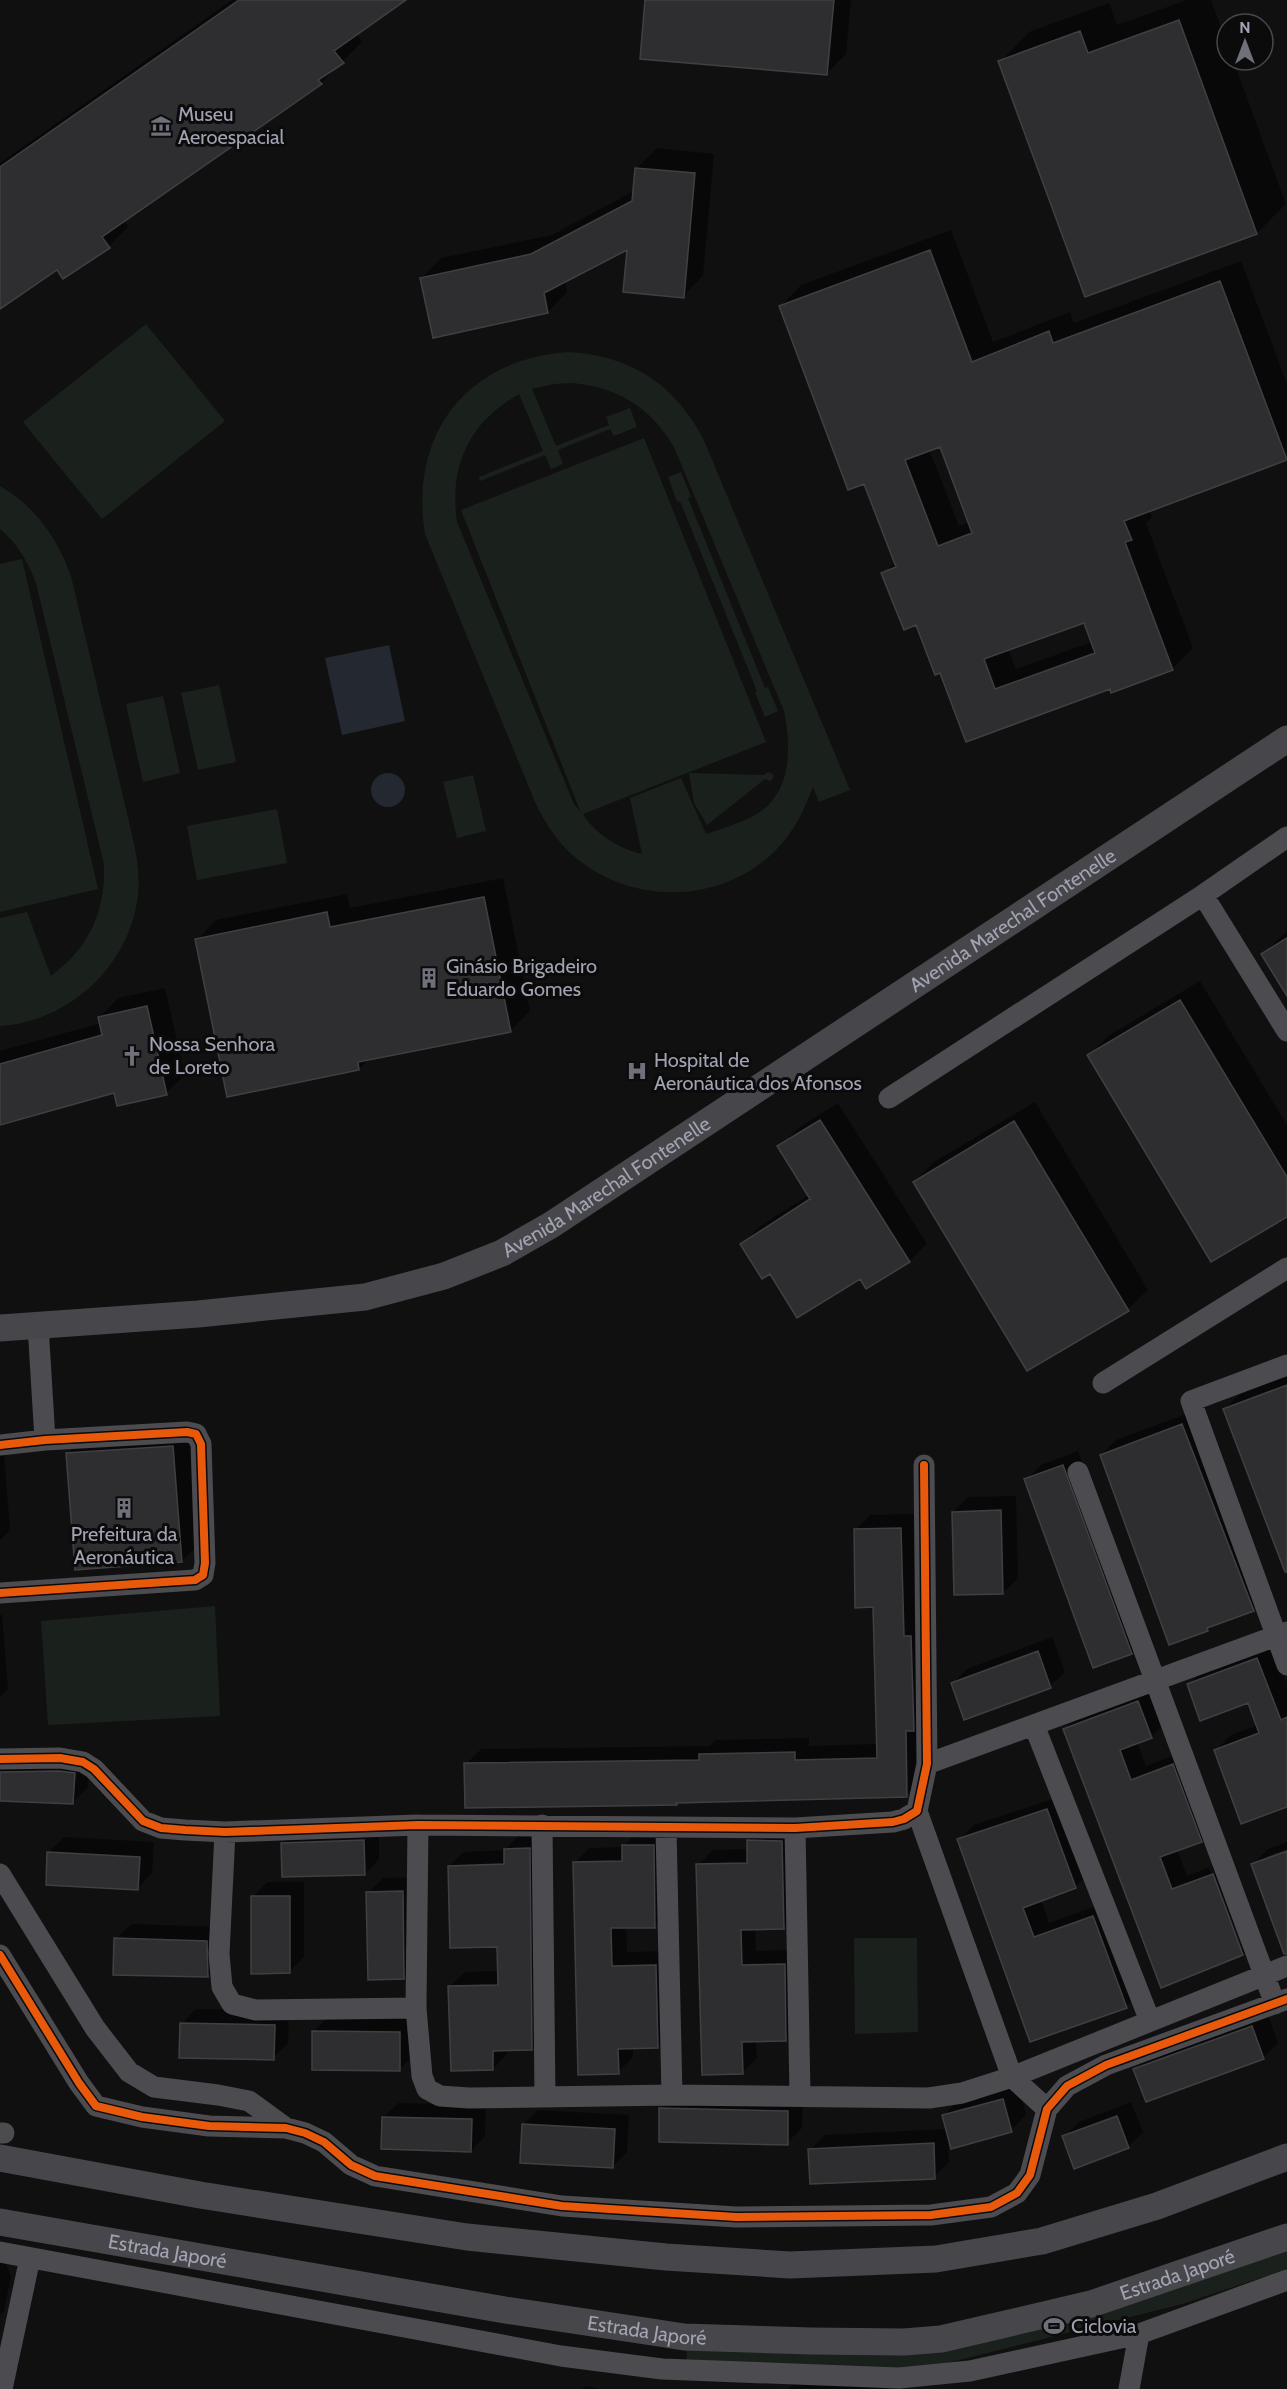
<svg xmlns="http://www.w3.org/2000/svg" width="1287" height="2389" font-family="Cabin,sans-serif">
	<rect width="100%" height="100%" fill="#101011"/>
	<path fill="#1a211c" fill-rule="evenodd" d="M146,324L225,421L102,519L23,422Z
		M569,352C631,356 673,383 703,438L850,790L819,802L813,787C804,810 794,832 776,850C722,904 633,906 575,857C557,842 545,823 535,802L425,534C409,433 467,359 569,352ZM572,383C618,387 651,408 674,447L784,711C790,740 792,777 772,801C758,819 726,827 706,834L681,778L630,798L642,854C620,849 595,834 583,814L766,742L644,438L461,510L581,813L574,804L457,522C449,465 469,423 519,394L543,451L479,477L480,481L545,455L551,469L563,464L558,450L610,429L614,436L637,427L630,408L606,417L609,425L556,446L532,389L554,384Z
		M681,472L691,497L688,498L765,688L768,687L778,711L765,717L755,692L757,691L680,501L677,502L668,477Z
		M0,486C36,507 57,538 71,576L133,839C138,861 141,884 136,907C123,972 65,1022 0,1026V918L27,912L51,976C89,948 106,911 104,864L36,583C28,562 18,544 0,529Z
		M22,559L98,889L0,912V564Z
		M219,685L236,762L198,770L181,693Z
		M163,696L180,773L143,782L126,704Z
		M768,772L773,774V779L770,781L765,779L707,825L694,803L689,773L764,775Z
		M473,775L486,831L457,838L443,782Z
		M277,809L287,863L197,880L187,826Z
		M215,1606L220,1716L48,1725L41,1621Z
		M854,1938H917L918,2032L855,2034Z
		M1287,2246V2269L1182,2304L916,2371L686,2365L687,2349L920,2351Z"/>
	<path fill="#242931" d="M389,645L405,721L342,735L325,658Z
		M371 790a17 17 0 1 1 34 0a17 17 0 1 1-34 0Z"/>
	<path fill="#0007" fill-rule="evenodd" d="M232,0H404L356,34L362,42L321,83L124,220L128,227L109,246L58,268L0,307V163Z
		M646,0H851L846,54L827,73Z
		M1187,0H1211L1227,45V60H1233L1286,204L1257,233L1086,295L1000,62L1029,32L1109,3L1117,25Z
		M657,148L714,154L703,276L683,296L629,247L565,281L567,292L548,312L422,278L441,258L552,235L634,191L637,168Z
		M951,230L993,342L1070,312L1074,323L1241,261L1287,384L1286,459L1149,510L1152,517L1146,523L1193,648L1172,669L1110,687L967,740L941,671L917,623L883,574L896,561L864,482L781,306L801,285ZM941,445L970,522L959,526L929,449ZM1085,621L1092,642L1016,669L1008,649Z
		M503,878L530,1011L510,1031L369,1059L359,1069L197,940L216,920L347,894L350,908Z
		M1287,931V994L1263,954Z
		M1200,981L1287,1125V1215L1089,1056L1108,1036Z
		M165,988L185,1075L166,1093L116,1091L0,1124V1051L101,1023L100,1017L118,998Z
		M1035,1102L1148,1290L1128,1309L1028,1369L914,1182L934,1162Z
		M838,1103L927,1244L909,1261L861,1277L770,1272L742,1244L759,1227L809,1195L779,1147L797,1129Z
		M1287,1376V1573L1225,1409L1240,1394Z
		M1197,1410L1268,1595L1253,1609L1213,1624L1207,1629L1101,1455L1116,1440Z
		M193,1426L202,1541L182,1561L67,1454L87,1434Z
		M1078,1451L1146,1638L1131,1653L1026,1480L1041,1465Z
		M4,1452L10,1530L0,1540V1453Z
		M1016,1496L1018,1578L1003,1593L953,1512L968,1497Z
		M915,1514L921,1781L906,1795L678,1801L676,1803L466,1764L481,1749L710,1746L715,1740L809,1738V1746L878,1744L874,1606L855,1530L870,1515Z
		M2,1614L8,1689L0,1697V1615Z
		M1052,1637L1065,1672L1050,1686L952,1684L967,1669Z
		M1272,1644L1287,1683V1805L1216,1750L1231,1735L1258,1725L1249,1702L1189,1685L1203,1670Z
		M1153,1687L1166,1722L1151,1737L1137,1742L1146,1766L1188,1750L1216,1826L1201,1841L1177,1849L1187,1876L1228,1860L1257,1939L1243,1954L1162,1986L1065,1729L1079,1715ZM1212,1867L1243,1949H1239L1209,1868Z
		M0,1752L89,1759L88,1787L73,1802L0,1800Z
		M1062,1796L1090,1872L1075,1887L1041,1900L1049,1923L1108,1902L1141,1992L1126,2006L1031,2040L959,1840L974,1825Z
		M379,1826V1859L365,1874L283,1843L297,1828Z
		M763,1826H797L798,1912L783,1927L755,1928L756,1951L799,1950L800,2025L786,2040L756,2041L757,2058L742,2073L698,1865L713,1850L748,1849V1841Z
		M668,1830L670,1911L655,1926L626,1927L627,1952L671,1951L672,2031L658,2046L633,2047V2057L618,2072L575,1863L589,1848L623,1847L638,1831Z
		M520,1834H544L546,2033L531,2048L507,2049V2054L493,2069L450,1986L465,1972L499,1971L498,1945L449,1866L464,1852L505,1850Z
		M64,1837L154,1842L152,1873L138,1888L49,1852Z
		M1287,1842V1849L1269,1856V1859L1287,1852V1935L1253,1864L1268,1849Z
		M417,1877L418,1963L403,1978L368,1893L383,1878Z
		M267,1882H304V1957L289,1972L253,1897Z
		M131,1924L221,1927L222,1961L207,1976L116,1939Z
		M196,2009L289,2011L288,2043L273,2058L181,2024Z
		M1267,2012L1278,2043L1263,2058L1135,2069L1150,2055Z
		M329,2016L415,2018L414,2055L399,2070L314,2031Z
		M1018,2085L1026,2115L1011,2130L948,2140L949,2162L934,2177L810,2150L825,2135L947,2129L943,2116L958,2101Z
		M676,2094L803,2096L802,2128L787,2143L661,2109Z
		M1131,2102L1143,2132L1128,2147L1064,2137L1079,2122Z
		M398,2103L486,2105L485,2136L471,2151L383,2118Z
		M538,2110L629,2115L627,2152L612,2167L523,2125Z
		M0,2259L5,2261L11,2277L4,2311L0,2316Z
		M802,2376L888,2386V2389H788Z
		M585,2386L601,2389H582Z"/>
	<path fill="#2e2e30" stroke="#404044" stroke-width="1.5" fill-rule="evenodd" d="M239,0H406L334,51L344,63L318,80L322,84L102,237L110,248L63,279L57,270L0,309V167Z
		M645,0H834L827,75L640,59Z
		M1179,20L1257,234L1085,297L998,61L1080,31L1088,53Z
		M635,168L695,173L684,298L623,292L627,250L544,293L548,313L433,338L420,278L531,254L632,201Z
		M930,250L972,362L1049,331L1053,343L1220,281L1287,460L1124,521L1132,540L1125,542L1173,670L1111,693L1110,689L966,742L940,673L935,675L916,625L904,630L881,573L896,567L864,484L848,490L779,306ZM940,447L972,533L938,546L905,460ZM1084,623L1095,653L995,689L984,659Z
		M484,897L511,1032L358,1062L359,1070L227,1097L195,939L327,912L330,927Z
		M1287,938V996L1261,954Z
		M1180,1000L1287,1177V1217L1211,1262L1087,1055Z
		M147,1006L167,1095L117,1106L114,1093L0,1125V1064L102,1035L98,1017Z
		M820,1120L910,1262L866,1289L860,1279L797,1318L770,1274L762,1279L740,1244L810,1199L777,1146Z
		M1014,1121L1129,1311L1027,1371L913,1182Z
		M1287,1385V1572H1285L1223,1409Z
		M1182,1424L1254,1611L1207,1628L1208,1631L1169,1645L1100,1455Z
		M173,1446L182,1562L75,1570L66,1453Z
		M1063,1465L1132,1654L1093,1668L1024,1479Z
		M1001,1510L1003,1594L954,1595L952,1512Z
		M901,1528L904,1636H911L914,1731H906L907,1797L676,1803L677,1805L465,1808L464,1763L699,1760V1754L795,1752V1760L877,1758L873,1607L855,1608L854,1529Z
		M1038,1651L1051,1688L964,1720L951,1683Z
		M1257,1658L1281,1720L1287,1717V1807L1241,1824L1214,1750L1259,1733L1248,1703L1200,1721L1187,1684Z
		M1138,1701L1152,1738L1120,1750L1131,1780L1173,1764L1202,1842L1160,1857L1172,1889L1213,1874L1243,1955L1161,1988L1063,1729Z
		M59,1771L75,1773L73,1804L0,1801V1772Z
		M1047,1809L1076,1888L1023,1908L1034,1937L1093,1916L1127,2008L1030,2042L957,1839Z
		M364,1840L365,1875L282,1877L281,1843Z
		M747,1840L782,1841L784,1929L741,1930L742,1965L785,1964L786,2041L742,2042L743,2074L702,2075L696,1864L747,1863Z
		M622,1845H654L655,1928H611L612,1966L656,1965L658,2048L618,2049L619,2074L578,2075L573,1862L622,1861Z
		M530,1848L532,2050L493,2051V2070L451,2071L448,1986L498,1985L497,1947L450,1948L448,1866L504,1864V1849Z
		M1287,1851V1954H1284L1251,1864Z
		M47,1852L140,1857L138,1890L46,1885Z
		M403,1891L404,1979L368,1980L366,1892Z
		M251,1896H290V1973L251,1974Z
		M114,1938L207,1941L208,1977L113,1975Z
		M180,2023L275,2025L274,2060L179,2058Z
		M1252,2026L1264,2059L1146,2102L1133,2069Z
		M312,2031L400,2032V2071L312,2070Z
		M1003,2099L1012,2132L951,2149L942,2115Z
		M659,2108L788,2111V2145L659,2142Z
		M1117,2116L1129,2148L1074,2169L1062,2136Z
		M382,2117L472,2119L471,2152L381,2149Z
		M522,2124L615,2129L613,2168L520,2163Z
		M934,2143L935,2179L810,2184L808,2149Z"/>
	<g fill="none" stroke-linecap="round" stroke-linejoin="round">
		<path stroke="#4b4b50" stroke-width="21" d="M1203,895L1287,1031
			M889,1098L1203,895L1287,837
			M38,1325L45,1440
			M1287,1365L1191,1401L1287,1665
			M1103,1383L1287,1268
			M0,1445L45,1440L187,1432L196,1434L201,1444L205,1563L203,1575L195,1580L0,1593
			M1078,1472L1275,2004
			M1034,1725L1150,2021
			M0,1759L60,1758L83,1762L94,1769L143,1821L161,1828L185,1830L225,1832L418,1825L795,1828L893,1822L904,1819L917,1811L927,1764L924,1465
			M927,1764L1287,1632
			M917,1811L1012,2077L1047,2109
			M418,1825L416,2008L422,2076L427,2089L440,2096L469,2098L672,2095L929,2098L962,2093L1012,2077L1287,1966
			M542,1825L545,2097
			M795,1828L800,2095
			M666,1829L672,2095
			M225,1832L219,1954L222,1987L232,2004L256,2010L416,2008
			M0,1874L95,2028L129,2072L154,2087L218,2095L249,2101L286,2128
			M0,1955L79,2083L96,2106L142,2117L209,2126L286,2128L305,2133L324,2142L351,2165L375,2176L562,2206L736,2217L931,2215L991,2207L1017,2193L1030,2175L1047,2109L1067,2086L1106,2065L1287,1999
			M0,2133H4
			M0,2252L561,2356L662,2369L899,2378L970,2371L1139,2334L1287,2280
			M2,2389L30,2258
			M1129,2389L1139,2334"/>
		<g stroke="#47474b" stroke-width="27">
			<path id="s1" d="M0,1328L198,1314L365,1297L444,1276L502,1253L551,1225L1287,739"/>
			<path d="M0,2158L200,2195L467,2237L666,2257L790,2265L936,2259L1042,2241L1157,2206L1287,2157"/>
			<path id="s2" d="M0,2222L505,2310L652,2332L684,2337L811,2341L904,2342L941,2339L1091,2304L1287,2237"/>
		</g>
		<g stroke="#0b0b0c" stroke-width="11">
			<path id="cycleway" d="M0,1445L45,1440L187,1432L196,1434L201,1444L205,1563L203,1575L195,1580L0,1593
				M0,1759L60,1758L83,1762L94,1769L143,1821L161,1828L185,1830L225,1832L418,1825L795,1828L893,1822L904,1819L917,1811L927,1764L924,1465
				M0,1955L79,2083L96,2106L142,2117L209,2126L286,2128L305,2133L324,2142L351,2165L375,2176L562,2206L736,2217L931,2215L991,2207L1017,2193L1030,2175L1047,2109L1067,2086L1106,2065L1287,1999"/>
		</g>
		<use href="#cycleway" stroke="#e8590c" stroke-width="8"/>
	</g>
	<defs>
		<g id="museum-bare" transform="scale(1.62)"><path d="M0-6L6-3V-2H-6V-3ZM-5-1h2V3h-2ZM-1-1h2V3h-2ZM3-1h2V3H3ZM-6 4H6V6H-6Z" fill="#6e707a" stroke="#0b0b0c" stroke-width="2.5" paint-order="stroke"/></g>
		<g id="building-bare" transform="scale(1.62)"><path d="M-4-6H4V6H1V3H-1V6H-4ZM-2.5-4.3h1.7v1.8h-1.7ZM.8-4.3h1.7v1.8H.8ZM-2.5-1h1.7V.8h-1.7ZM.8-1h1.7V.8H.8Z" fill="#6e707a" stroke="#0b0b0c" stroke-width="2.5" paint-order="stroke"/></g>
		<g id="church-bare" transform="scale(1.62)"><path d="M-1.2-6h2.4v3.5h3.3v2.4h-3.3V6h-2.4V-.1h-3.3v-2.4h3.3Z" fill="#6e707a" stroke="#0b0b0c" stroke-width="2.5" paint-order="stroke"/></g>
		<g id="hospital-bare" transform="scale(1.62)"><path d="M-5-5h3v3.5h4V-5h3V5h-3V1.5h-4V5h-3Z" fill="#6e707a" stroke="#0b0b0c" stroke-width="2.5" paint-order="stroke"/></g>
		<g id="stadium-bare" transform="scale(1.62)"><path d="M0-5a6.5 5 0 1 0 0 10a6.5 5 0 1 0 0-10ZM-3.5-1.8h7v3.6h-7Z" fill="#6e707a" stroke="#0b0b0c" stroke-width="2.5" paint-order="stroke"/></g>
	</defs>
	<g fill-rule="evenodd">
		<use href="#museum-bare" x="161" y="126"/>
		<use href="#building-bare" x="429" y="978"/>
		<use href="#church-bare" x="132" y="1056"/>
		<use href="#hospital-bare" x="637" y="1071"/>
		<use href="#building-bare" x="124" y="1508"/>
		<use href="#stadium-bare" x="1054" y="2326"/>
	</g>
	<g text-anchor="middle" stroke-width="6" stroke-linejoin="round" paint-order="stroke">
		<g font-size="20" fill="#a1a3b2" stroke="#0b0b0c" text-anchor="start">
			<text x="178" y="121">Museu<tspan x="178" dy="23">Aeroespacial</tspan></text>
			<text x="446" y="973">Ginásio Brigadeiro<tspan x="446" dy="23">Eduardo Gomes</tspan></text>
			<text x="149" y="1051">Nossa Senhora<tspan x="149" dy="23">de Loreto</tspan></text>
			<text x="654" y="1067">Hospital de<tspan x="654" dy="23">Aeronáutica dos Afonsos</tspan></text>
			<text x="124" y="1541" text-anchor="middle">Prefeitura da<tspan x="124" dy="23">Aeronáutica</tspan></text>
			<text x="1071" y="2333">Ciclovia</text>
		</g>
		<g font-size="20" fill="#a1a3b2" stroke="#0b0b0c">
			<text dy="7" stroke="none"><textPath href="#s1" startOffset="1120">Avenida Marechal Fontenelle</textPath></text>
			<text dy="7" stroke="none"><textPath href="#s1" startOffset="634">Avenida Marechal Fontenelle</textPath></text>
			<text dy="7" stroke="none"><textPath href="#s2" startOffset="170">Estrada Japoré</textPath></text>
			<text dy="7" stroke="none"><textPath href="#s2" startOffset="1196">Estrada Japoré</textPath></text>
			<text dy="7" stroke="none"><textPath href="#s2" startOffset="656">Estrada Japoré</textPath></text>
		</g>
	</g>
	<g transform="translate(1245 42)"><circle r="28" fill="#0b0b0c" stroke="#47484e" stroke-width="1.5"/>
	<path d="M0-4.5L10 22L0 15L-10 22Z" fill="#6e707a"/>
	<text y="-9" font-size="16" font-weight="bold" text-anchor="middle" fill="#a1a3b2">N</text>
	</g>
</svg>
